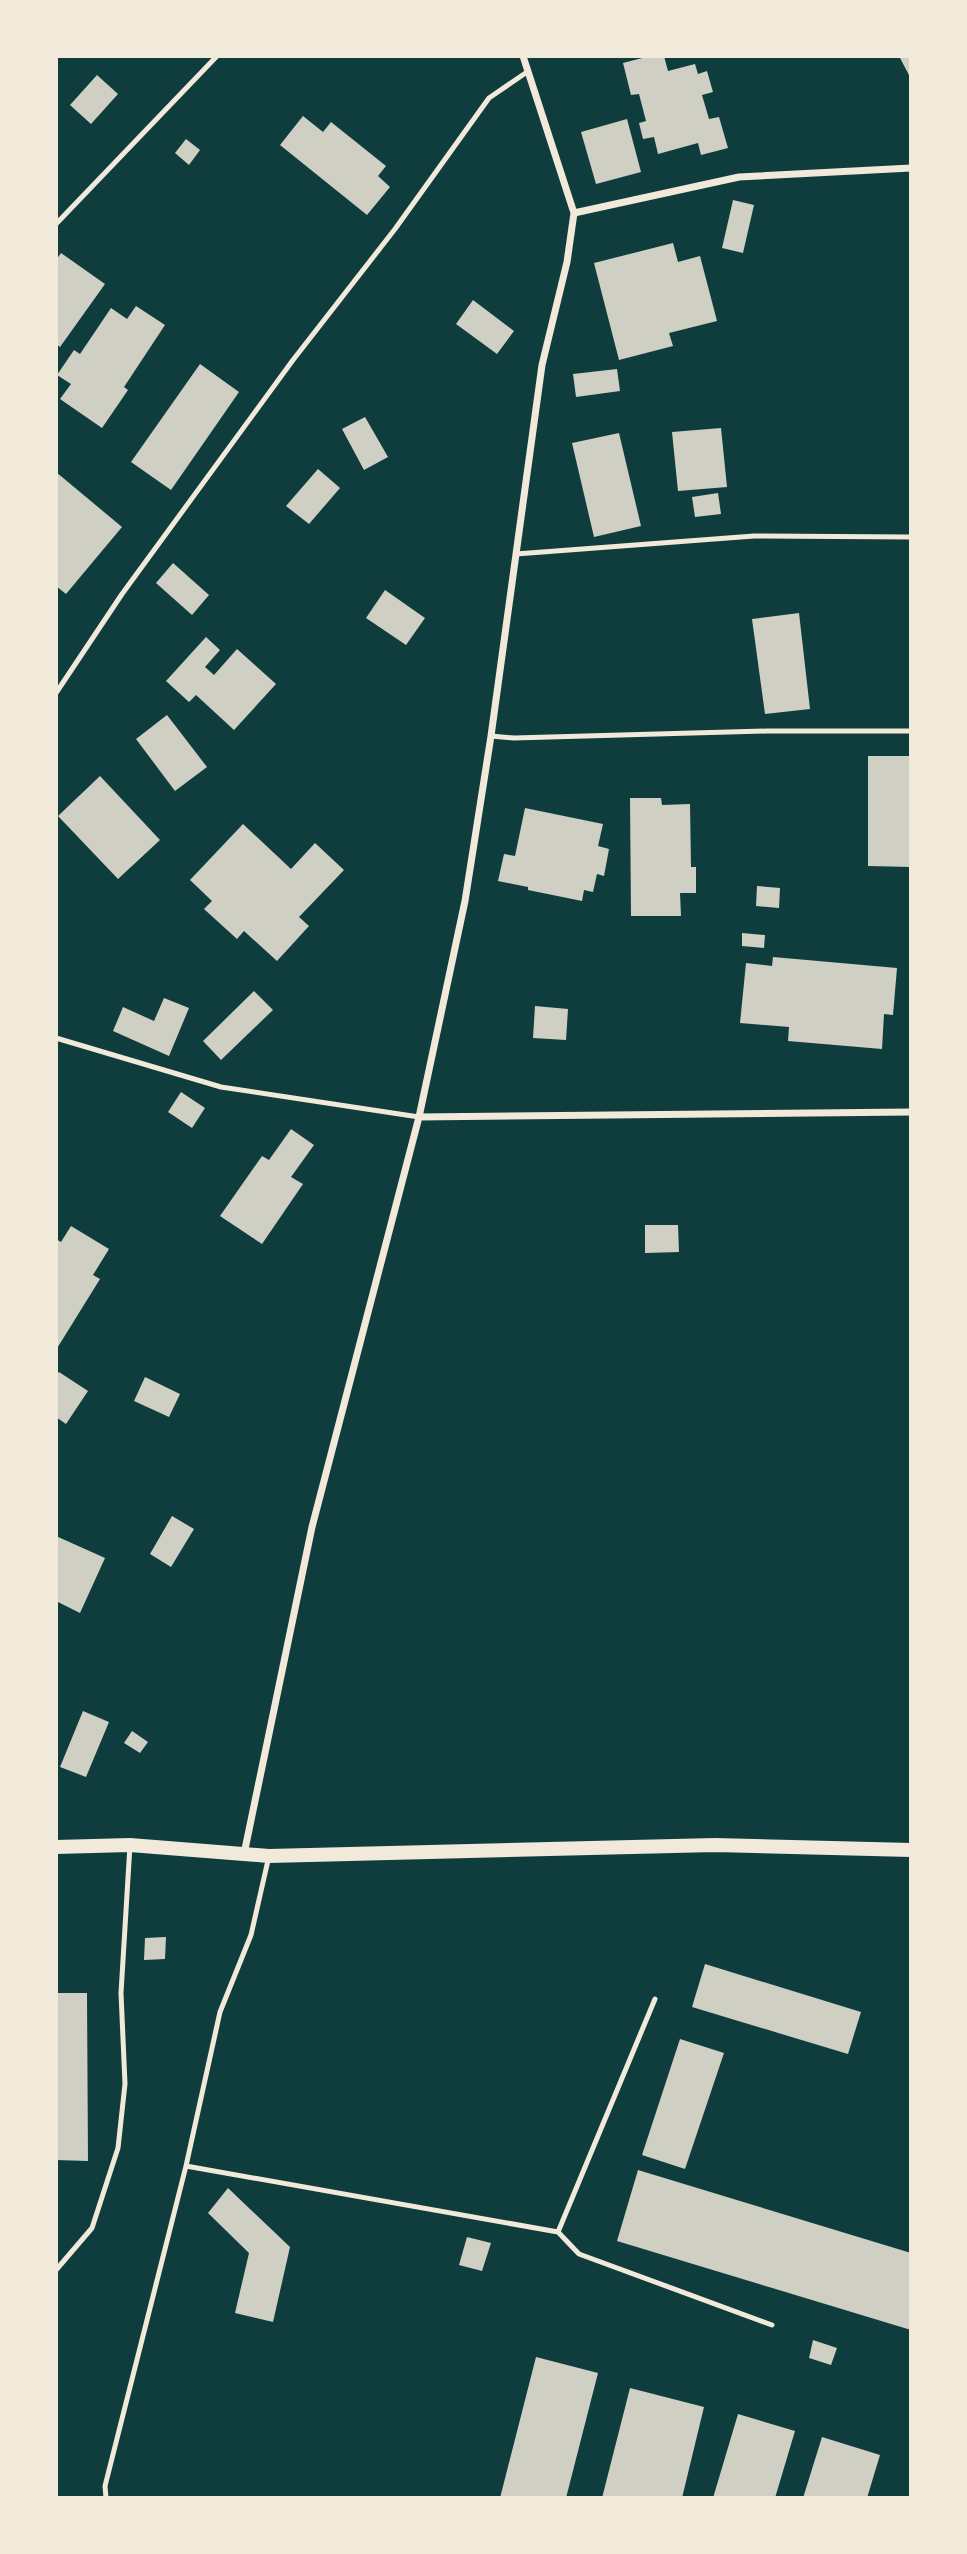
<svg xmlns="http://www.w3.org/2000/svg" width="967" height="2554" font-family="Overpass,sans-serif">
	<rect width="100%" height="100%" fill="#0f3d3e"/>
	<path fill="#cfcfc3" d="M650,56H664L668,71L695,64L698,74L707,71L713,92L702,95L709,119L719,117L728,148L701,155L698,143L658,154L654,137L643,139L639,123L646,121L639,94L631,95L623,63Z
		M899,56H911V79Z
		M97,75L118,94L91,124L70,105Z
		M303,116L323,132L331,122L386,166L378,176L390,187L367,215L280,145Z
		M627,119L641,172L596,184L581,132Z
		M186,139L200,150L189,165L175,153Z
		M733,200L754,205L743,253L722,248Z
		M673,243L678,262L700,256L717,321L669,333L673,346L619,360L594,263Z
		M61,253L105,284L60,347L56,344V260Z
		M473,300L514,331L497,354L456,324Z
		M136,306L165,325L124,387L128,390L102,428L60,399L71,384L57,375L74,350L80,354L111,308L127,319Z
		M200,364L239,392L171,490L131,462Z
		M617,369L620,391L576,397L573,374Z
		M365,417L388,457L364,470L342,429Z
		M721,428L727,487L678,491L672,432Z
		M619,433L641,526L594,537L572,443Z
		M318,469L340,488L309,524L286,506Z
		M56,472L122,527L66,594L56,586Z
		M718,493L721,514L695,517L692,497Z
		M173,563L209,595L192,615L156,583Z
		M385,590L425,618L406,645L366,618Z
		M799,613L810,709L765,714L752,619Z
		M206,637L220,650L205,667L214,675L237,649L276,684L234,730L196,695L189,702L166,681Z
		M167,715L207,767L175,791L136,739Z
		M868,756H911V867L868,866Z
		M100,776L160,840L118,879L58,816Z
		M630,798H661L662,805L690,804L691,867H696V893H680L681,916H631Z
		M525,808L603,824L598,846L609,849L604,876L597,874L593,892L584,890L582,901L528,890V887L498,881L504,854L515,856Z
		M243,824L291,869L315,843L344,870L299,917L309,926L277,961L244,931L237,939L204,909L212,901L190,880Z
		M757,886L780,888L779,908L756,906Z
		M742,933L765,935L764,948L742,946Z
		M773,957L897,968L893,1015L884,1014L882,1049L788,1041L789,1027L740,1023L746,963L772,966Z
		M254,991L273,1010L221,1060L203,1041Z
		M164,998L189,1008L169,1056L113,1031L123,1007L154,1021Z
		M535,1006L568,1009L566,1040L533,1038Z
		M181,1092L205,1108L192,1128L168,1112Z
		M291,1129L314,1145L291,1177L303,1184L262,1244L220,1216L262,1156L269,1160Z
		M645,1225H678L679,1252L645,1253Z
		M71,1226L109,1249L93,1275L100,1279L56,1350V1239L61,1242Z
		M59,1372L88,1391L66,1424L56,1417V1376Z
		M145,1377L180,1394L169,1417L134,1401Z
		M172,1516L194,1529L171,1567L150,1554Z
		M56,1536L105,1558L80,1613L56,1601Z
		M83,1711L109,1722L86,1777L60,1767Z
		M132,1731L148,1742L140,1753L124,1743Z
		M166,1937L165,1959L144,1960L145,1938Z
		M705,1964L861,2012L848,2054L692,2007Z
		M56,1993H87L88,2161L56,2160Z
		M680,2039L724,2053L685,2169L642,2155Z
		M638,2170L911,2253V2330L617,2241Z
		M228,2188L290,2247L273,2322L235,2313L249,2253L208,2213Z
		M467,2237L491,2243L482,2271L459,2265Z
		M813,2340L837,2348L831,2365L809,2358Z
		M536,2357L598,2373L566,2498H500Z
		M630,2388L704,2407L682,2498H602Z
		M738,2414L795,2431L775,2498H713Z
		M822,2437L880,2455L867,2498H803Z"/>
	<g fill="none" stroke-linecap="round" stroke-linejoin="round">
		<path stroke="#f1e9da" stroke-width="5" d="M56,224L217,56
			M516,554L754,536L911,537
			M56,693L122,594L293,360L395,229L489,98L527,72
			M491,736L514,738L767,731H911
			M56,1038L221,1087L419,1117
			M186,2166L558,2232L579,2254L772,2325
			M558,2232L655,1999
			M56,2270L92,2228L118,2148L125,2084L121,1993L130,1845
			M106,2498L105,2486L186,2166L220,2012L251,1935L269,1856"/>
		<path stroke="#f1e9da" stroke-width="7" d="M574,213L739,177L911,168
			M419,1117L911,1112
			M244,1854L312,1527L419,1117L465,901L491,736L542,365L567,262L574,213L523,56"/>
		<path stroke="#f1e9da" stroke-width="14" d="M56,1847L130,1845L269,1856L715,1845L911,1850"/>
	</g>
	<rect width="967" height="2554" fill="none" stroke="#f1e9da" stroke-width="116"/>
</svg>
